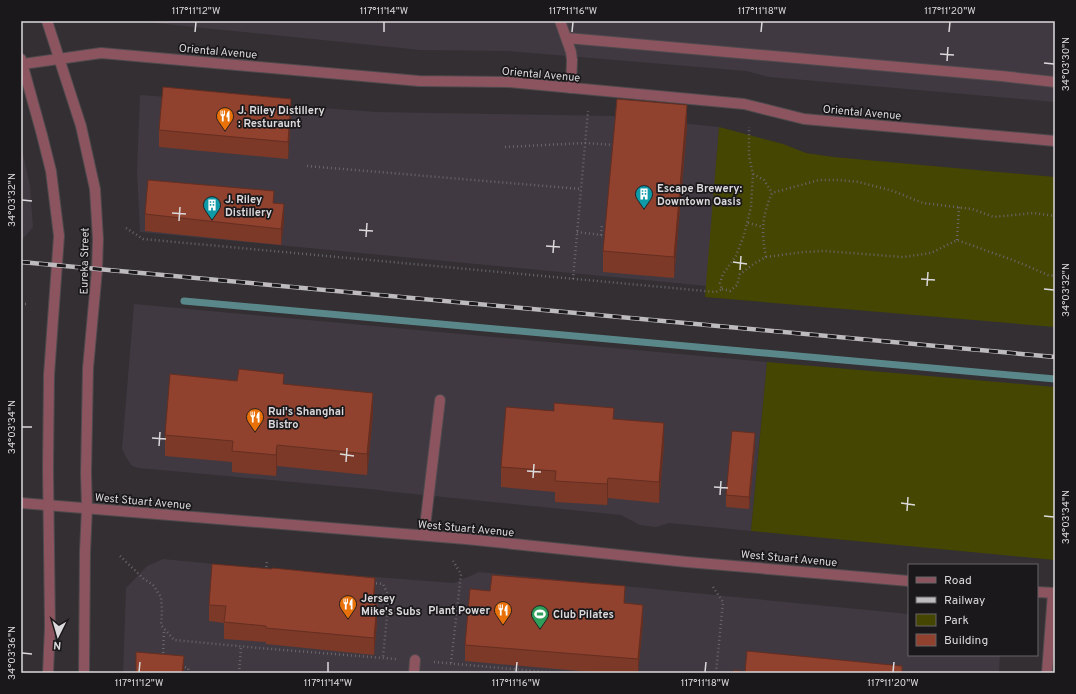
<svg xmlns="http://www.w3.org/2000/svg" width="1076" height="694" font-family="Overpass,sans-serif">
	<rect width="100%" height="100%" fill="#332f33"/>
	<path fill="#413941" d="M135,21H1055V102L769,77L746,71L508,51L420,50Z
		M140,95L377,112L614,116L719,127L707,286L140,232L137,171Z
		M21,145L30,186L33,227L21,241Z
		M134,304L767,362L751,531L669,523L656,527L640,525L621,515L384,491L380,490L139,468L132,466L126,457L122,449Z
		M163,559L245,567L454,583L479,572L909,614V655H1000L999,673H123L126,588L147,566Z"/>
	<path fill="#454602" d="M719,127L783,144L806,153L833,157L1055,177V327L705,297Z
		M767,362L1055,387V560L751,531Z"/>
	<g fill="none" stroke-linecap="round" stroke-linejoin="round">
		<path stroke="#5a888a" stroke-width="7" d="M184,301L1055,379"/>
		<g stroke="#4e4a4e" stroke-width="12">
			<path id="service" d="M560,21L571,52L572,60L571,88
				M567,38L1001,76L1055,82
				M424,535L440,400
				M414,673L415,660
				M1047,673L1053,593"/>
		</g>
		<g stroke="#4e4a4e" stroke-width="12">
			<path id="minor" d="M23,64L101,53L419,81L509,82L744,104L804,119L1055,141
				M21,503L466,539L687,562L909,581
				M1037,592L1055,593"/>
		</g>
		<g stroke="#4e4a4e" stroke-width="12">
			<path id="tertiary" d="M47,21L81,126L95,189L98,239L97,270L88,368L86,474L87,508L85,552L84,673
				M21,59L42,135L51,171L59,236L49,375L48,469L50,627L48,673"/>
		</g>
		<path stroke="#6a676a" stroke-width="2.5" stroke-dasharray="1 3" stroke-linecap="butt" d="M505,147L585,143L615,145
			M307,166L581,189
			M753,174L764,180L772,193
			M748,223L763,227
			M126,228L143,239L716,292L722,289L720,283L723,274L736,256L744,235L751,207L753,174L749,156V127
			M577,232L601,235L602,224
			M957,240L959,207
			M766,257C761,232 762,216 772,193L819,180H839L859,182L893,191L923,203L972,209L994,217L1033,213L1055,216
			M573,279L588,111
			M722,289L730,291L737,285L740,274L755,263L766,257L803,252L824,251L903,257L931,253L957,240L1018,262L1048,275L1055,276
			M21,304H28
			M120,556L144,579L153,585L161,597L162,611L161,625L174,640L259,648L396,659
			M266,571L267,560
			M372,583L383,584L389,597L383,657
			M713,587L723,602L716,673
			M163,657L164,630
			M434,662L557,673
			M451,663L461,574L453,561
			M181,666L188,668L189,673
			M239,673L241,647"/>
		<use href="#service" stroke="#8c545e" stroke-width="10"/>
		<use href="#minor" stroke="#8c545e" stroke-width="10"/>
		<use href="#tertiary" stroke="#8c545e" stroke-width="10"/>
		<g stroke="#bebbbe" stroke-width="4.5">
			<path id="rail" d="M21,262L1055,357"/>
		</g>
		<use href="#rail" stroke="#1a181a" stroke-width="3" stroke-dasharray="9" stroke-linecap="butt"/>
	</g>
	<path fill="#7c3928" d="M291,115L288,159L159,147V130Z
		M687,126L674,278L603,272V251Z
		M274,204L284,221L281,245L145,231V214Z
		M237,381L284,384L373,413L367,475L277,466L276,476L232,472V462L165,456V435Z
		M614,419L664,444L659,503L608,498L607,505L555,502V492L501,487V467Z
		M755,445L749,509L726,507V495Z
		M375,594V604L377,621L374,655L266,644V642L224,639V623L209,621V605Z
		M625,603L643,621L638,673H603L465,661V645Z"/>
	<path fill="#652e21" d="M291,99V115L288,159V142Z
		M687,105V126L674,278V257Z
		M284,204V221L281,245V229Z
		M373,393V413L367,475V454Z
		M664,423V444L659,503V482Z
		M755,433V445L749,509V497Z
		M277,445V466L276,476V455Z
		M608,478V498L607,505V484Z
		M375,578V594L373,620V603Z
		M377,604V621L374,655V638Z
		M643,605V621L638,673V659Z
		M184,656V673H182Z"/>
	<path fill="#90422f" stroke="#652e21" d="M163,87L291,99L288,142L159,130Z
		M617,99L687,105L674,257L603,251Z
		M148,180L274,191L273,203L284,204L281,229L145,214Z
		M239,369L284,374L283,384L373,393L367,454L277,445L276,455L232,451L233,441L165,435L170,374L237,381Z
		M554,403L614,408L613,419L664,423L659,482L608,478L607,484L555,481L556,471L501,467L506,407L554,411Z
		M732,431L755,433L749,497L726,495Z
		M212,564L272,569V568L375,578L373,603L377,604L374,638L266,628V626L224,622L226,606L209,605Z
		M492,575L625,586L624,603L643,605L638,659L465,645L470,589L490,591Z
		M747,651L902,666V673H734V670L745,672Z
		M136,652L184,656L182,673H136Z"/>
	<path fill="none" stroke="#dbd9db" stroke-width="1.5" d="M195,32L196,22M384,32V22M572,32L573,22M761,32L762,22M949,32L950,22M940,54L954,55M947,61L948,47M1044,63L1054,64M22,200L32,201M172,213L186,214M179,221L180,207M359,230L373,231M366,237L367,223M546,246L560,247M553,253L554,240M733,262L747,264M740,270L741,256M921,279L935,280M927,286L928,272M1044,289L1054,290M22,427H32M152,438L166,439M159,446L160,432M340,454L354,456M346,462L347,448M527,471L541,472M533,478L534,464M714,487L728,488M720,495L721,481M901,503L915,505M907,511L908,497M1044,516L1054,517M22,653L32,654M139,672L140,662M328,672V662M516,672L517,662M705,672L706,662M893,672L894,662"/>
	<defs>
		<g id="restaurant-pin" transform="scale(0.9)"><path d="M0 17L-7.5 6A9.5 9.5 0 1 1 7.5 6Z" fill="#e8710a" stroke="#1a181a"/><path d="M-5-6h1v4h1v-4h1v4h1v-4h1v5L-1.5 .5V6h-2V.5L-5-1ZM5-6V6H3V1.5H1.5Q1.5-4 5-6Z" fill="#fff"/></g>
		<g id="building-pin" transform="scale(0.9)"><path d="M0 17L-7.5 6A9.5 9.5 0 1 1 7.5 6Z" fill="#0f9aa8" stroke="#1a181a"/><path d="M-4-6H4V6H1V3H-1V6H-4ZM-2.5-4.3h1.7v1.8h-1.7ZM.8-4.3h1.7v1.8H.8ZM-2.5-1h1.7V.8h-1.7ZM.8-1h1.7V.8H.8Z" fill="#fff"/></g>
		<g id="stadium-pin" transform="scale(0.9)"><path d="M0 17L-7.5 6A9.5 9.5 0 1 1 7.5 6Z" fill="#2e9e5b" stroke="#1a181a"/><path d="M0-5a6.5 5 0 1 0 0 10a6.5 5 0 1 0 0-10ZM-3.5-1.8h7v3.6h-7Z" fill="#fff"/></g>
	</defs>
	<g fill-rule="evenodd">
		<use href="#restaurant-pin" x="225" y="116"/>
		<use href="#building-pin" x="644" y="194"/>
		<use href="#building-pin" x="212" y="205"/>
		<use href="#restaurant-pin" x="255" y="417"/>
		<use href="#restaurant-pin" x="348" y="604"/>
		<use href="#restaurant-pin" x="503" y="610"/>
		<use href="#stadium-pin" x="540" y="614"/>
	</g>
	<g text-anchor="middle" stroke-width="3.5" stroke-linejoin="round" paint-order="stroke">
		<g font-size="11" fill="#dbd9db" stroke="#1a181a">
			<text transform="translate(218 51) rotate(5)" y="4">Oriental Avenue</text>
			<text transform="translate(541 74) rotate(5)" y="4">Oriental Avenue</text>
			<text transform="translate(862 112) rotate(5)" y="4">Oriental Avenue</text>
			<text transform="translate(84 261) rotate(-89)" y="4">Eureka Street</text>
			<text transform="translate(143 501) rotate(5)" y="4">West Stuart Avenue</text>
			<text transform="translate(466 528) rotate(5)" y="4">West Stuart Avenue</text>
			<text transform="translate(789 558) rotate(5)" y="4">West Stuart Avenue</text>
		</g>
		<g font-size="11" font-weight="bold" fill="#dbd9db" stroke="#1a181a" text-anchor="start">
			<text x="238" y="114">J. Riley Distillery<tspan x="238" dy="13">: Resturaunt</tspan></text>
			<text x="657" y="192">Escape Brewery:<tspan x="657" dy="13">Downtown Oasis</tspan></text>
			<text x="225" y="203">J. Riley<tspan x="225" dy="13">Distillery</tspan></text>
			<text x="268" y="415">Rui's Shanghai<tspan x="268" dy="13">Bistro</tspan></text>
			<text x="361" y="602">Jersey<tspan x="361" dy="13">Mike's Subs</tspan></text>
			<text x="490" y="614" text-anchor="end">Plant Power</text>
			<text x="553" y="618">Club Pilates</text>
		</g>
	</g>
	<rect width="1076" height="694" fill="none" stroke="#1a181a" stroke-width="44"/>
	<rect x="908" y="564" width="130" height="92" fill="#1a181a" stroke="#676567"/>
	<rect x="916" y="577" width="20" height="6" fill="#8c545e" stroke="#676567"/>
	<text x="944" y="584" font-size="12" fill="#dbd9db">Road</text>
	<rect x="916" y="597" width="20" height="6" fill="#bebbbe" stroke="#676567"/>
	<text x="944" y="604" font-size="12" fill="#dbd9db">Railway</text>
	<rect x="916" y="614" width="20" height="12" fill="#454602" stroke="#676567"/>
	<text x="944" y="624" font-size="12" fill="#dbd9db">Park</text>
	<rect x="916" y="634" width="20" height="12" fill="#90422f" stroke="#676567"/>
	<text x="944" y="644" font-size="12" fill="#dbd9db">Building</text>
	<g transform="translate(58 636) rotate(185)" stroke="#1a181a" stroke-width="3" paint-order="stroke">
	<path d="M0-3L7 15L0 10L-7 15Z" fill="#dbd9db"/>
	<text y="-6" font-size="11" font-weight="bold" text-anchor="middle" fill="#dbd9db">N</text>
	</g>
	<rect x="22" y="22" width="1032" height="650" fill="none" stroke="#dbd9db" stroke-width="1.5"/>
	<g font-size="10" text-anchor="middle" fill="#dbd9db">
		<text x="196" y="14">117°11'12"W</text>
		<text x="384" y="14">117°11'14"W</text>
		<text x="573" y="14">117°11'16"W</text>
		<text x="762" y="14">117°11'18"W</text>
		<text x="950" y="14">117°11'20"W</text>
		<text transform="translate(1065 64) rotate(-90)" y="4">34°03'30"N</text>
		<text transform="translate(11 200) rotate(-90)" y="4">34°03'32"N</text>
		<text transform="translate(1065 290) rotate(-90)" y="4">34°03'32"N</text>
		<text transform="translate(11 427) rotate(-90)" y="4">34°03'34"N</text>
		<text transform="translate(1065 517) rotate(-90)" y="4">34°03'34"N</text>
		<text transform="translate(11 653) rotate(-90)" y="4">34°03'36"N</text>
		<text x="139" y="686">117°11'12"W</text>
		<text x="328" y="686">117°11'14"W</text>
		<text x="516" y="686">117°11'16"W</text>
		<text x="705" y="686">117°11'18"W</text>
		<text x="893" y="686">117°11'20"W</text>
	</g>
</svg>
